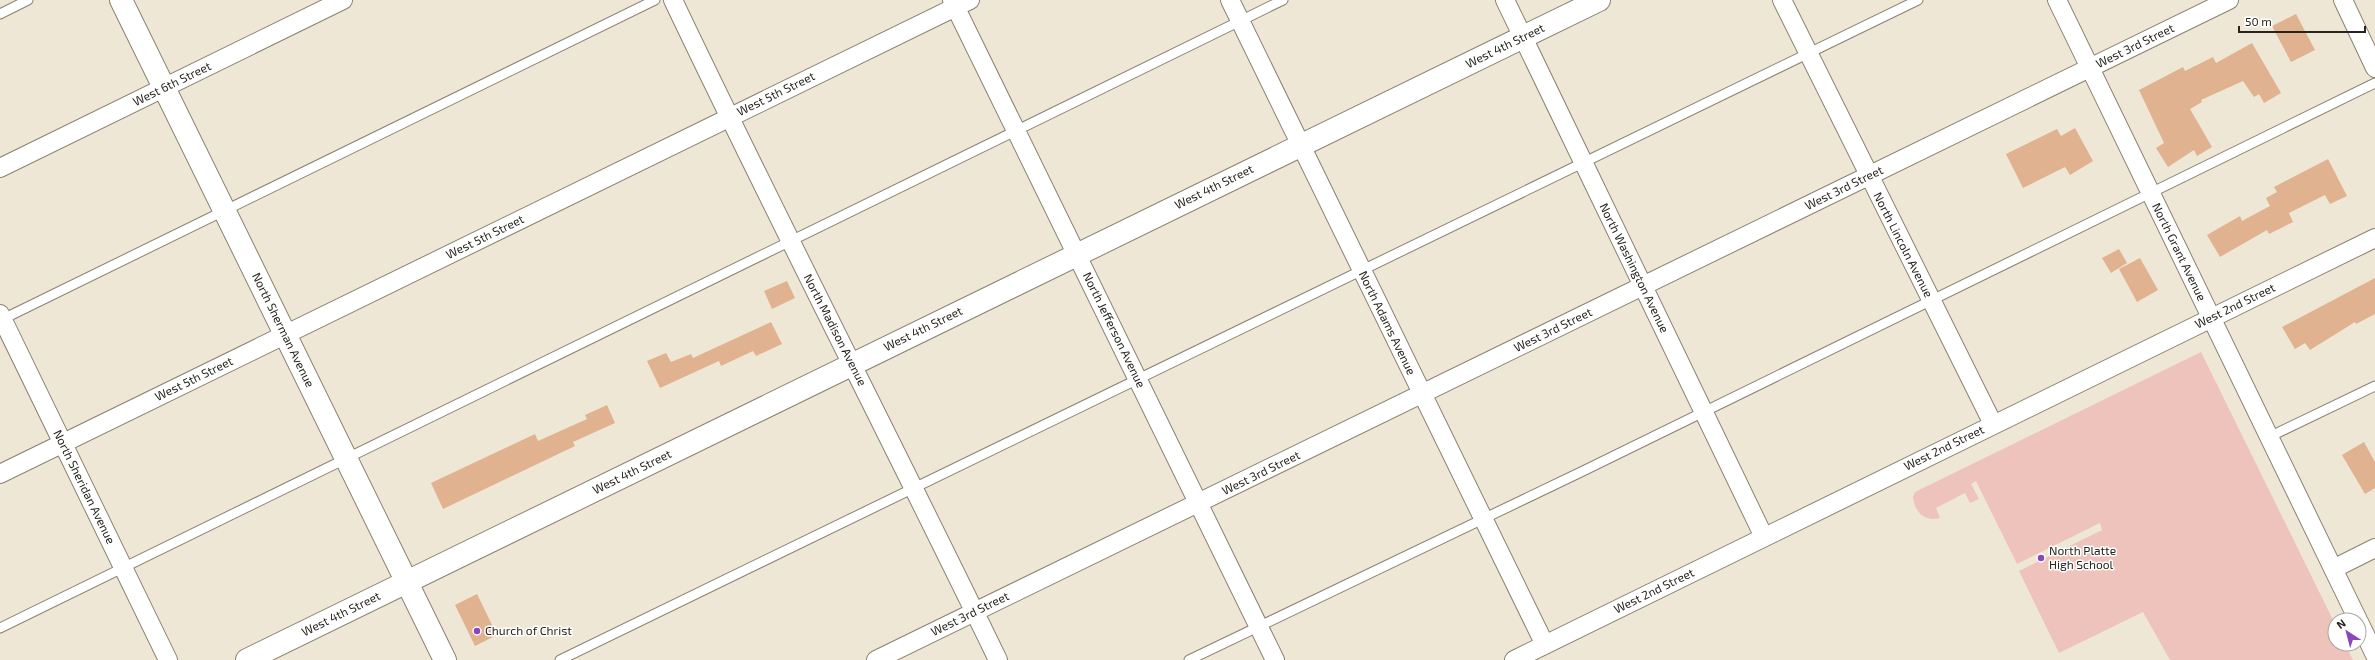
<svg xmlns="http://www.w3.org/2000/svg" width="2375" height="660" font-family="'Exo 2',sans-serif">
	<rect width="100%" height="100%" fill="#efe7d5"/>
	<path fill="#edc3bb" d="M2201,352L2335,624V644H2345L2353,660H2170L2143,612L2059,653L2019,571L2102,530L2100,523L2017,564L1976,481L1971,484L1979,499L1970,503L1965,493L1936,508L1940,518C1924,522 1915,512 1913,497L1915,492Z"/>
	<path fill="#e0b28f" d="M2296,14L2315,50L2291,62L2272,26Z
		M2252,43L2281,93L2264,103L2259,94L2254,97L2243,81L2201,100L2202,102L2190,109L2212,147L2197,156L2194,150L2168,167L2156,148L2164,143L2139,90L2183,67L2185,71L2213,57L2216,63Z
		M2075,128L2093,161L2070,175L2065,167L2023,188L2006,154L2057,129L2061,136Z
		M2328,159L2347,196L2330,204L2325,195L2289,213L2293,222L2269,234L2267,230L2220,257L2207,235L2240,216L2242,221L2270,206L2266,198L2277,192L2274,187Z
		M2119,249L2127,263L2111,273L2102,258Z
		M2140,258L2158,290L2137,302L2119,269Z
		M2375,278V314L2356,324L2355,322L2310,350L2305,343L2295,349L2282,327Z
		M787,281L795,298L772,309L764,291Z
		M771,322L782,344L756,356L753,351L721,366L719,361L660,388L647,361L666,353L671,362L691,354L693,358Z
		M607,405L615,423L573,442L575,446L443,509L431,483L535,434L538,441L587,419L585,415Z
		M2364,442L2375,462V488L2365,494L2342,455Z
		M477,594L497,635L475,646L455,605Z"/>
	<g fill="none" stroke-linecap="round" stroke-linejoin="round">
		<g stroke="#8a8272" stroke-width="11">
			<path id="service" d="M0,14L28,0
				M1,320L655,0
				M2269,437L2375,386
				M0,628L1283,0
				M560,660L1918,0
				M1189,660L1581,472L2375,83"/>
		</g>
		<g stroke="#8a8272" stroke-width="20">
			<path id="minor" d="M673,0C778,221 891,439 998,660
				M952,0L1275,660
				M1230,0L1545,645
				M1505,0L1764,537
				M1782,0L1993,424
				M2057,0L2358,620
				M2343,0L2375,68
				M0,168L343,0
				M0,314L168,660
				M0,474L970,0
				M2333,569L2375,548
				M2359,622L2375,655
				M876,660L2229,0
				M1514,660L2375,238"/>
		</g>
		<g stroke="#8a8272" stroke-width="24">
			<path id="tertiary" d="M121,0L445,660"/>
		</g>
		<g stroke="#8a8272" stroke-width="24">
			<path id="secondary" d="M247,660L1599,0"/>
		</g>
		<use href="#service" stroke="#fff" stroke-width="9"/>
		<use href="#minor" stroke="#fff" stroke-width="18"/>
		<use href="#tertiary" stroke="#fff" stroke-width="22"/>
		<use href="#secondary" stroke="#fff" stroke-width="22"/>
	</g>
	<g fill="#8b46ba" stroke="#fff" stroke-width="1.5">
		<circle cx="2041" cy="558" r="4"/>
		<circle cx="477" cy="631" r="4"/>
	</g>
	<g text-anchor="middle" stroke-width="3" stroke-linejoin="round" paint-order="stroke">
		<g font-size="12" fill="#27241d" stroke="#fff">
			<text transform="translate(1505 46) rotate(-26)" y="4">West 4th Street</text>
			<text transform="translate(2135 46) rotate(-26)" y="4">West 3rd Street</text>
			<text transform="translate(172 84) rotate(-26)" y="4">West 6th Street</text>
			<text transform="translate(776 94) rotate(-26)" y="4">West 5th Street</text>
			<text transform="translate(1214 187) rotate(-26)" y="4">West 4th Street</text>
			<text transform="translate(1844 188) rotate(-26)" y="4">West 3rd Street</text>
			<text transform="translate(485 237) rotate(-26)" y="4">West 5th Street</text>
			<text transform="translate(1903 245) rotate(63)" y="4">North Lincoln Avenue</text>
			<text transform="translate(2179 252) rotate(64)" y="4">North Grant Avenue</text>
			<text transform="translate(1634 268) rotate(64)" y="4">North Washington Avenue</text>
			<text transform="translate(2235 306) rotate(-26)" y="4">West 2nd Street</text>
			<text transform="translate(1387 323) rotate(64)" y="4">North Adams Avenue</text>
			<text transform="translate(923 329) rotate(-26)" y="4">West 4th Street</text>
			<text transform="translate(283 330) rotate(64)" y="4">North Sherman Avenue</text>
			<text transform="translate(835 330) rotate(63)" y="4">North Madison Avenue</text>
			<text transform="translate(1114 330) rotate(64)" y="4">North Jefferson Avenue</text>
			<text transform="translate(1553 330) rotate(-26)" y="4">West 3rd Street</text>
			<text transform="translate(194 379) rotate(-26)" y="4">West 5th Street</text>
			<text transform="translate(1944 448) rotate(-26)" y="4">West 2nd Street</text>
			<text transform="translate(632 472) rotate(-26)" y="4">West 4th Street</text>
			<text transform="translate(1261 473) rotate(-26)" y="4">West 3rd Street</text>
			<text transform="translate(84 487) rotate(64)" y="4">North Sheridan Avenue</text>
			<text transform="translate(1654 591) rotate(-26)" y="4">West 2nd Street</text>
			<text transform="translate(341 614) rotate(-26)" y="4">West 4th Street</text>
			<text transform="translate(970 614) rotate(-26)" y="4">West 3rd Street</text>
		</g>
		<g font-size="12" fill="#27241d" stroke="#fff" text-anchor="start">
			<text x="2049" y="555">North Platte<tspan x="2049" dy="14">High School</tspan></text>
			<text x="485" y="635">Church of Christ</text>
		</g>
	</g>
	<g transform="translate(2347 632) rotate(324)"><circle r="19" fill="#ffffff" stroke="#a9a7a5"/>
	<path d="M0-3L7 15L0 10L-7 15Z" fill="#8b46ba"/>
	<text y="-6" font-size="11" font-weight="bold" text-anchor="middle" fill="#27241d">N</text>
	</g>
	<path d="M2239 26v6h126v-6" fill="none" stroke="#27241d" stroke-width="2"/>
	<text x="2245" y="26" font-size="12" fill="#27241d" stroke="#ffffff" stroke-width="3" paint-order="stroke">50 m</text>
</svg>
